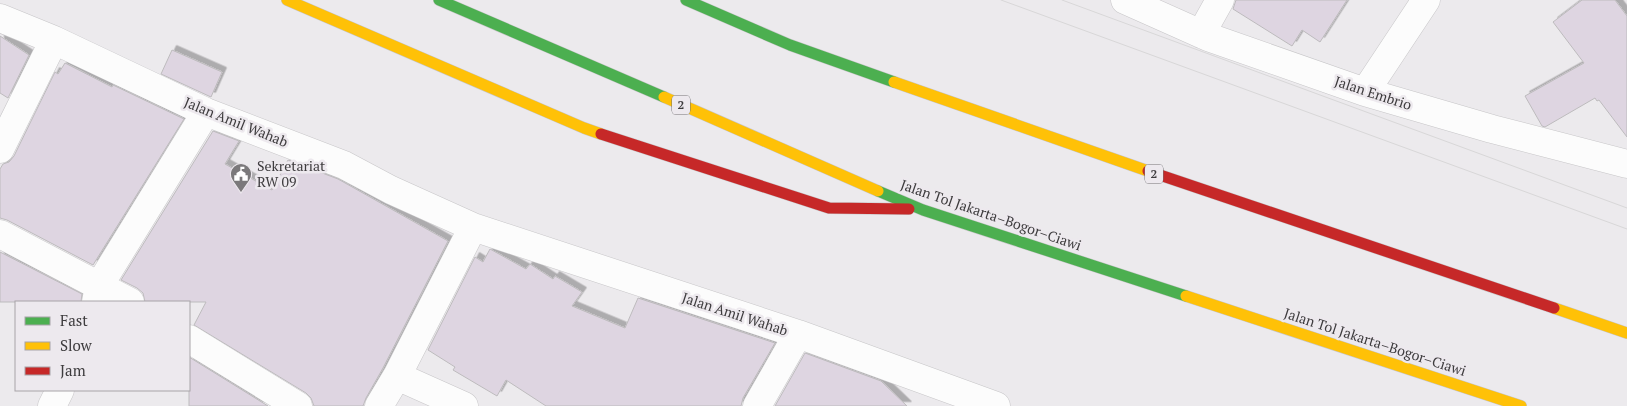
<svg xmlns="http://www.w3.org/2000/svg" width="1627" height="406" font-family="'PT Serif',serif">
	<defs>
		<filter id="shadow"><feDropShadow dx="4.5" dy="-4.5" stdDeviation="0" flood-color="#0004"/></filter>
	</defs>
	<rect width="100%" height="100%" fill="#eceaed"/>
	<path fill="#ded5e1" stroke="#bdbbbd" filter="url(#shadow)" d="M1236,0H1347L1320,42L1302,30L1292,46L1233,9Z
		M1582,0H1615L1627,16V137L1599,100L1597,101L1595,98L1545,127L1542,126L1525,96L1584,63L1553,22Z
		M0,36L29,55L8,98L0,93Z
		M172,50L222,72L211,97L161,74Z
		M65,63L112,87L113,85L184,119L93,265L7,220L0,218V169L3,164L9,162L14,156L55,72L58,74Z
		M213,131L239,141L225,164L272,190L288,160L338,179L448,241L383,368L366,398L363,406H314L311,398L306,393L194,325L206,302H145L143,293L137,288L121,280Z
		M490,249L526,269L530,264L553,279L555,276L582,292L572,306L625,328L638,298L775,343L743,398L741,406H546L506,380L497,396L453,370L455,367L428,350L475,257L483,262Z
		M0,252L82,294L81,302H0Z
		M805,353L881,381L907,406H775Z
		M189,357L268,406H189Z"/>
	<g fill="none" stroke-linecap="round" stroke-linejoin="round">
		<g stroke="#c7c6c8" stroke-width="29">
			<path id="street" d="M1125,0L1208,37L1365,92L1492,129L1627,164
				M0,18L54,40L206,112L344,165L391,190L473,227L798,334L996,406
				M1201,34L1220,0
				M1365,92L1426,0
				M0,149L54,40
				M0,234L130,302
				M96,302L99,286L206,112
				M189,339L298,406
				M397,376L464,406
				M52,406L60,390
				M379,406L397,376L473,227
				M757,406L798,334"/>
		</g>
		<g stroke="#c7c6c8" stroke-width="12">
			<path id="fast" d="M439,0L664,97
				M686,0L790,45L894,82
				M878,191L923,210L1186,296"/>
		</g>
		<g stroke="#c7c6c8" stroke-width="12">
			<path id="slow" d="M287,0L584,128L601,134
				M894,82L1148,171
				M664,97L878,191
				M1186,296L1521,406
				M1554,308L1627,333"/>
		</g>
		<g stroke="#c7c6c8" stroke-width="12">
			<path id="jam" d="M601,134L829,208L909,209
				M1148,171L1554,308"/>
		</g>
		<use href="#street" stroke="#fcfcfc" stroke-width="28"/>
		<use href="#fast" stroke="#4caf50" stroke-width="11"/>
		<use href="#slow" stroke="#ffc107" stroke-width="11"/>
		<use href="#jam" stroke="#c62828" stroke-width="11"/>
		<path stroke="#d8d7d8" stroke-width="1" d="M1001,0L1627,229
			M1062,0L1627,208"/>
	</g>
	<defs>
		<g id="civic-pin" transform="scale(1.125)"><path d="M0 17L-7.5 6A9.5 9.5 0 1 1 7.5 6Z" fill="#7b797b" stroke="#ede9ee"/><path d="M-.6-6.5H3V-4.5H.6V-3L4-1V1h2V6H-6V1h2V-1L-.6-3ZM-1.2 2.5V6h2.4V2.5Z" fill="#fff"/></g>
	</defs>
	<g fill-rule="evenodd">
		<use href="#civic-pin" x="241" y="174"/>
	</g>
	<g text-anchor="middle" stroke-width="5" stroke-linejoin="round" paint-order="stroke">
		<g fill="#ede9ee" stroke="#727073" stroke-width="1">
			<rect x="672" y="95.5" width="18" height="19" rx="4"/>
			<rect x="1145" y="164.5" width="18" height="19" rx="4"/>
		</g>
		<g font-size="12" font-weight="bold" fill="#3e3c3e">
			<text x="681" y="109">2</text>
			<text x="1154" y="178">2</text>
		</g>
		<g font-size="14" fill="#3e3c3e" stroke="#ede9ee">
			<text transform="translate(1373 93) rotate(18)" y="5">Jalan Embrio</text>
			<text transform="translate(236 122) rotate(22)" y="5">Jalan Amil Wahab</text>
			<text transform="translate(991 215) rotate(19)" y="5">Jalan Tol Jakarta–Bogor–Ciawi</text>
			<text transform="translate(735 314) rotate(18)" y="5">Jalan Amil Wahab</text>
			<text transform="translate(1375 342) rotate(18)" y="5">Jalan Tol Jakarta–Bogor–Ciawi</text>
		</g>
		<g font-size="14" fill="#3e3c3e" stroke="#ede9ee" text-anchor="start">
			<text x="257" y="171">Sekretariat<tspan x="257" dy="16">RW 09</tspan></text>
		</g>
	</g>
	<rect x="15" y="301" width="175" height="90" fill="#ede9ee" stroke="#a7a4a8"/>
	<rect x="25" y="317" width="25" height="8" fill="#4caf50" stroke="#a7a4a8"/>
	<text x="60" y="326" font-size="15" fill="#3e3c3e">Fast</text>
	<rect x="25" y="342" width="25" height="8" fill="#ffc107" stroke="#a7a4a8"/>
	<text x="60" y="351" font-size="15" fill="#3e3c3e">Slow</text>
	<rect x="25" y="367" width="25" height="8" fill="#c62828" stroke="#a7a4a8"/>
	<text x="60" y="376" font-size="15" fill="#3e3c3e">Jam</text>
</svg>
